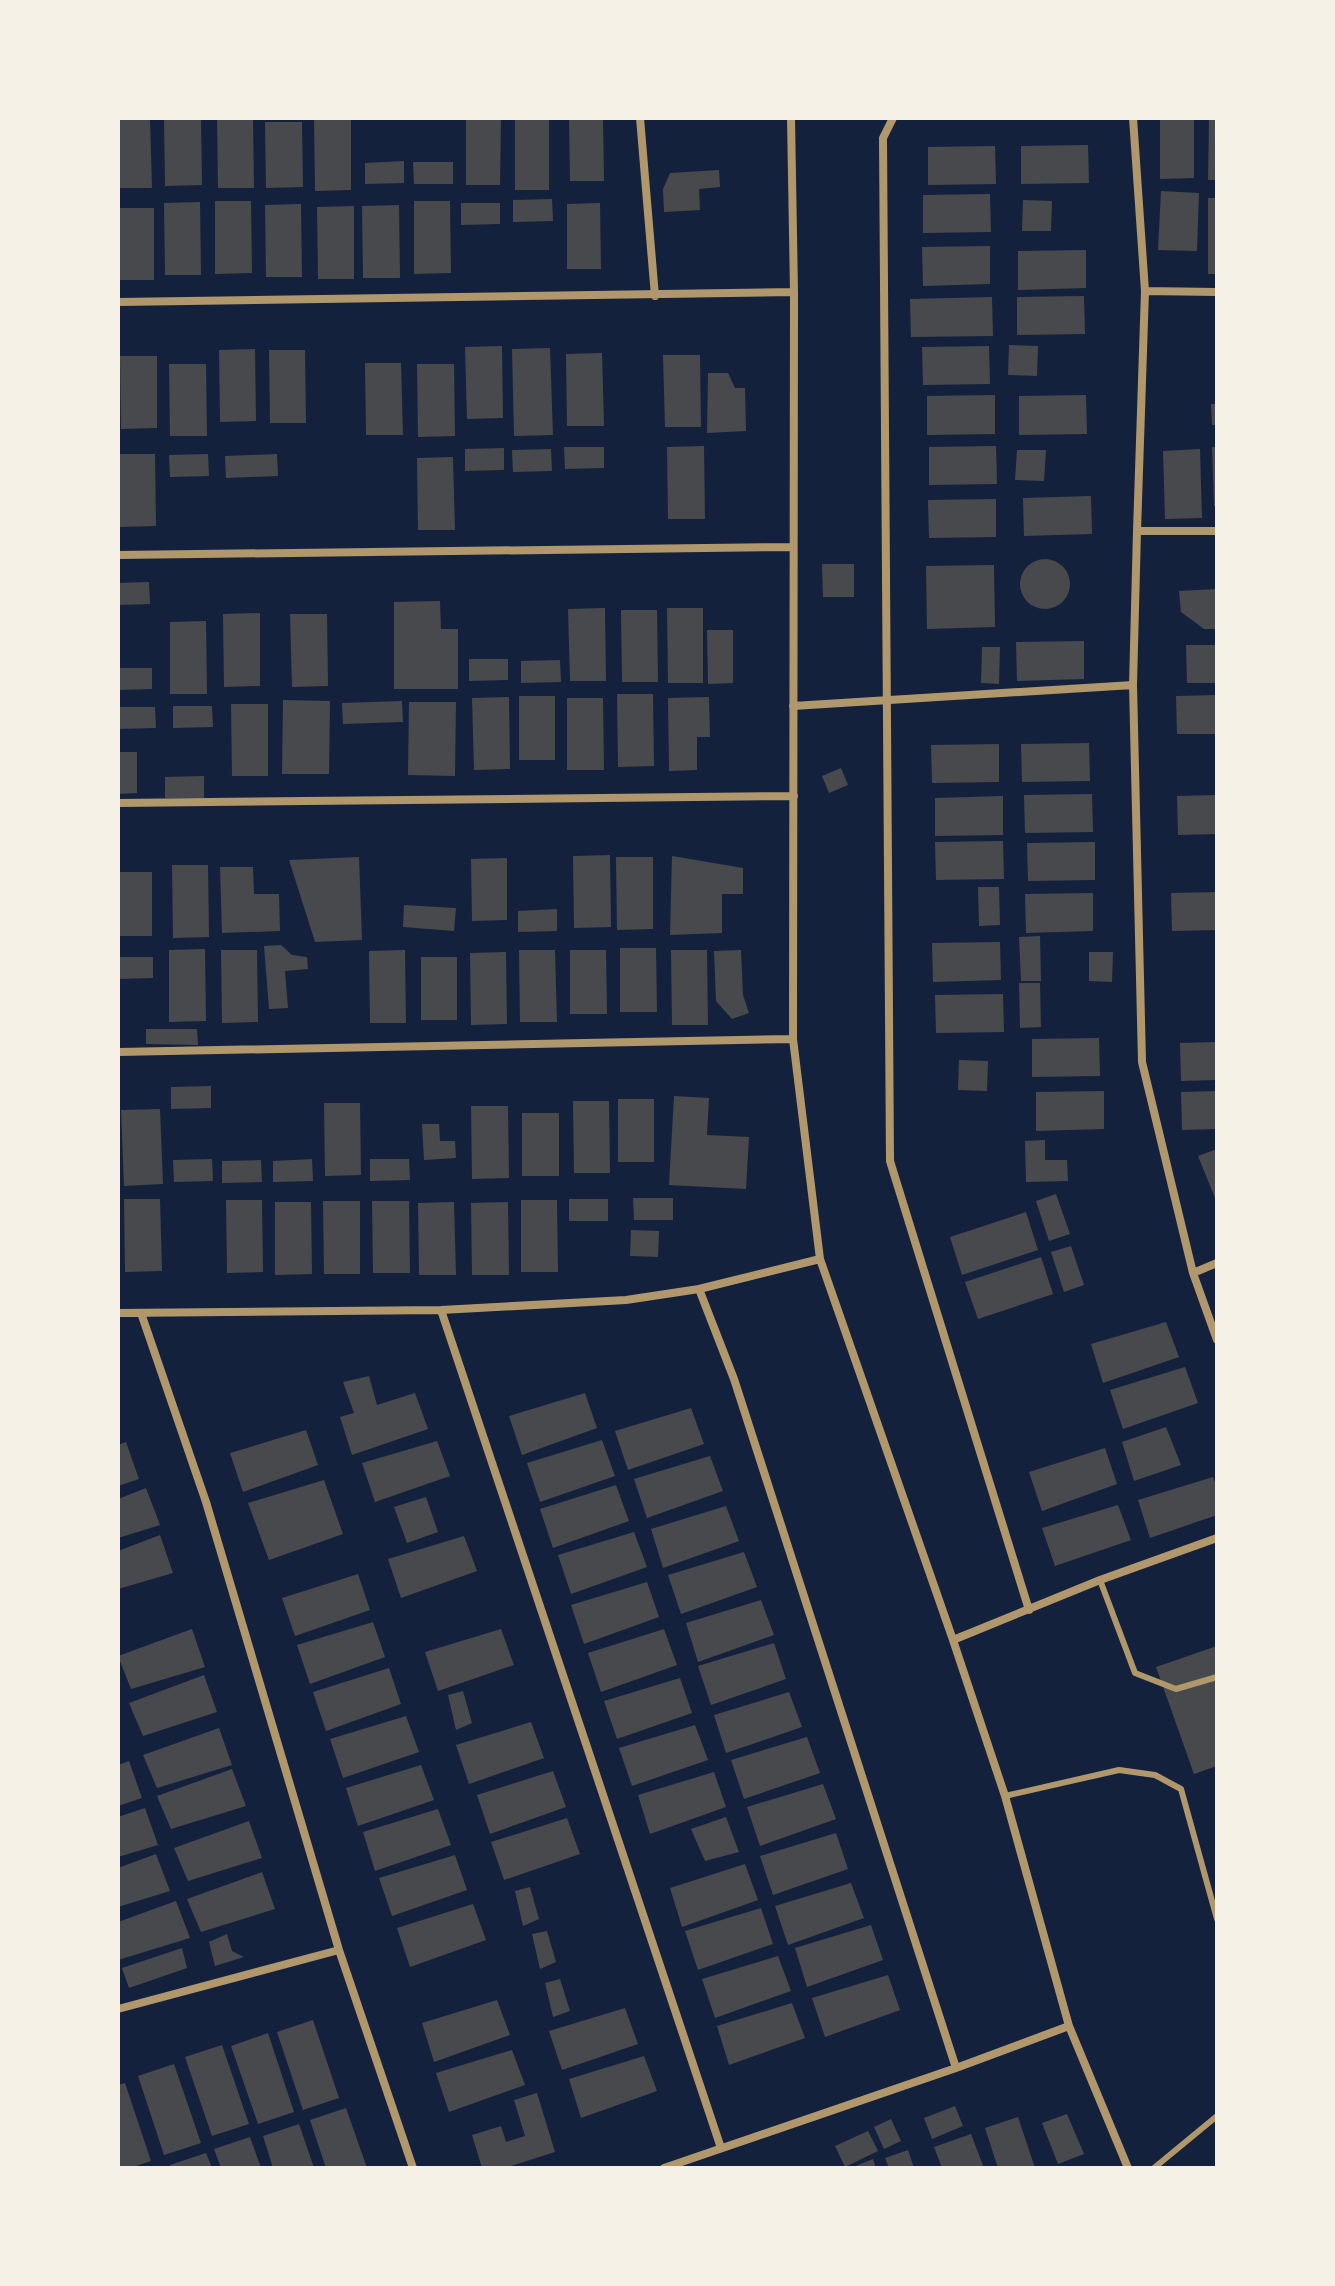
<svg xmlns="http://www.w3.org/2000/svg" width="1335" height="2286" font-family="'Work Sans',sans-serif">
	<rect width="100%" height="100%" fill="#14213d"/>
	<path fill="#48494c" d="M118,118H150L152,188H118Z
		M164,118H201L202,185L165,186Z
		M217,118H253L254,188H218Z
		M314,118H351V190L315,191Z
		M466,118H501L500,185H466Z
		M515,118H549V190H515Z
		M569,118H603L604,181H570Z
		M1160,118H1194V178L1160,179Z
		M1209,118H1217V180H1208Z
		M265,122H302L303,187L266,188Z
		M1088,145L1089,183L1021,184V146Z
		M995,146L996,184L928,185V147Z
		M404,161V183L365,184V163Z
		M413,162H453V184H414Z
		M719,170L720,187L699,189L700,210L664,212L663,189L670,173Z
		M1161,191L1199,193L1197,251L1158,250Z
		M990,194L991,232L923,233V195Z
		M1208,198H1217V274H1208Z
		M552,199L553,221L513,222V200Z
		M1023,200L1052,201L1051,231H1022Z
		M215,201H251L252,273L215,274Z
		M414,201H450L451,273L414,274Z
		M200,202L201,275H165L164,203Z
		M461,203H500V224L461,225Z
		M600,203L601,269H567V204Z
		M301,204L302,277H266L265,205Z
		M399,205L400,278H363L362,206Z
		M354,206V279H318L317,207Z
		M118,208H154V280H118Z
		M990,246V284L923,286L922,247Z
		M1086,250V288L1018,290V251Z
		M1084,296L1085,334L1017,335V297Z
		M992,297L993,336L911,337L910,299Z
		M1009,345L1038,346L1037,376L1008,375Z
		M502,346L503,418L467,419L465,347Z
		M989,346L990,384L923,385L922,347Z
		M550,348L553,435L514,436L512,349Z
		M255,349L256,421L220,422L219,350Z
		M269,350H305L306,423H270Z
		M602,353L604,426H567L566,354Z
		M663,355H700L701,427H665Z
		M120,356H157V428L121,429Z
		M365,363H401L403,435H366Z
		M169,364H206L207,436H170Z
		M417,364H454L455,436L418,437Z
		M708,373H728L735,388H745L746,431L707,433Z
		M995,395V434L927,435V396Z
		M1086,395L1087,434L1019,435V396Z
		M1211,404H1217V425H1212Z
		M704,446L705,519H668L667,447Z
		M996,446L997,484L929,485V447Z
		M564,447H604V468L565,469Z
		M1212,447H1217V506H1214Z
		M504,448V470L465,471V449Z
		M551,449L552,471L513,472L512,450Z
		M1200,449L1202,518L1165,519L1163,451Z
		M1017,450H1046L1044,481L1015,480Z
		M118,454H155L156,526L120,527Z
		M208,454L209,476L170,477L169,455Z
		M277,454L278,476L226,478L225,456Z
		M453,457L455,530H418L417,458Z
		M1091,496L1092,534L1024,536L1023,498Z
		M996,499V537L929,538L928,500Z
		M1020 584a25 25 0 1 1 50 0a25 25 0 1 1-50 0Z
		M822,564H854V597H823Z
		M994,565L995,627L927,629L926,566Z
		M149,582L150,604L118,605V583Z
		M1217,589V629H1204L1181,612L1179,591Z
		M440,601L441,629H458V689H394V602Z
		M605,608L606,681H570L568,609Z
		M667,608H703V683H668Z
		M621,610H657L658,682H622Z
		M260,613V686L224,687L223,614Z
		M290,614H327L328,686L292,687Z
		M206,621L207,694H170V622Z
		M707,630H733V683L708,684Z
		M1084,641V679L1017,681L1016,642Z
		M1186,645H1217V683H1187Z
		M982,647H1000L999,684L981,683Z
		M469,659H508V680L469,681Z
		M560,660L561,682L521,683V661Z
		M118,668H152V689L118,690Z
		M617,694H653L654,766L618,767Z
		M1217,695V734H1177L1176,696Z
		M519,696H555V760H519Z
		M509,697L510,769L474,770L472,698Z
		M709,697L710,737H697V770L669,771L668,698Z
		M567,698H603L604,770H567Z
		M283,700L330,701L329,774H282Z
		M402,701L403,722L343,724L342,703Z
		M409,702H456L455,776L408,775Z
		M231,704H268V776H232Z
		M173,706H212L213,727L173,728Z
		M118,707H155L156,728L118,729Z
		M1089,743L1090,781L1022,782L1021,744Z
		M999,744V782L932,783L931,745Z
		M118,752H137V793L118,794Z
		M841,768L848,785L829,793L822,776Z
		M204,776V798H165V777Z
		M1092,794L1093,832L1025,833L1024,795Z
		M1217,795V834L1178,835L1177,796Z
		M1003,796V835L935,836V798Z
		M1003,841L1004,879L936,880L935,842Z
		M1095,842V880L1028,881L1027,843Z
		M610,855L611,927L574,928L573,856Z
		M672,856L743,868V894H722V933L670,935Z
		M359,857L362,940L315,942L289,860Z
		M616,857H653V929L617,930Z
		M507,858V920L472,921L471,859Z
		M172,865H208L209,937L173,938Z
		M220,867H253L254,894H279L280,931L222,933Z
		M118,872H152V936H118Z
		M978,887H999L1000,925L979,926Z
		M1217,892V930L1172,931L1171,893Z
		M1093,893V931L1026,933L1025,894Z
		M404,905L456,908L454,931L403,927Z
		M557,909V931L518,932V911Z
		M1040,936L1041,981H1021L1019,937Z
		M1000,942L1001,980L933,982L932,943Z
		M281,945L292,955L307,957L308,969L285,971L288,1008L269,1009L264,946Z
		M620,948H656L657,1012H620Z
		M205,949L206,1021L169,1022V950Z
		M221,950H257L258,1022L222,1023Z
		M405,950L406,1023H370L369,951Z
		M519,950H555L557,1022H520Z
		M570,950H606L607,1014H570Z
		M671,950H707L708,1025H672Z
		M741,950L743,995L749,1013L732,1019L716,1001L714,951Z
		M506,952L507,1024L471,1025L470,953Z
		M1089,952H1113L1112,982L1089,981Z
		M118,957H153V978L118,979Z
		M421,957H457V1020H421Z
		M1019,983H1040L1041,1027L1020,1028Z
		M1003,994L1004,1032L936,1033L935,995Z
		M146,1029H197L198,1045L146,1044Z
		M1099,1038L1100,1076L1032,1077V1039Z
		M1217,1042V1080L1181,1081L1180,1043Z
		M959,1060L988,1061L987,1091L958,1090Z
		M211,1086V1108L171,1109V1087Z
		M1104,1091V1129L1036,1131V1092Z
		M1217,1091V1129L1182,1130L1181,1092Z
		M674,1096L709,1098L707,1135L749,1137L746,1189L669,1185Z
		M618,1099H654V1162H618Z
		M573,1101H609L610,1173H574Z
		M324,1103H360L361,1175L325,1176Z
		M471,1106H508L509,1178L472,1179Z
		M160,1109L163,1184L124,1186L121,1110Z
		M522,1113H559V1176H522Z
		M422,1124H439L440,1141H455L456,1158L424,1160Z
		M1045,1140V1160H1067L1068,1181L1026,1182L1025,1141Z
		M1217,1149V1203L1198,1156Z
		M212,1159L213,1181L174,1182L173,1160Z
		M312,1159L313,1181L273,1182V1161Z
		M370,1159H409L410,1180L370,1181Z
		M261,1160L262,1182L222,1183V1161Z
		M1056,1194L1070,1234L1049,1241L1036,1201Z
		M633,1198H673V1220H634Z
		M124,1199H160L162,1271L125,1272Z
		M569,1199H608V1221H569Z
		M226,1200H262L263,1272L227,1273Z
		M521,1200H557L558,1272H521Z
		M323,1201H360V1274H324Z
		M372,1201H409L410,1273H373Z
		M275,1202H311L312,1274L275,1275Z
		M454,1202L456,1275H419L418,1203Z
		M508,1202L509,1275H472L471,1203Z
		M1026,1212L1038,1250L962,1275L950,1237Z
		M631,1230L659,1231L658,1257L630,1256Z
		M1071,1246L1084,1285L1064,1292L1051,1252Z
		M1041,1257L1053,1294L978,1319L965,1282Z
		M1166,1322L1179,1357L1103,1383L1091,1344Z
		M1185,1367L1198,1403L1123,1429L1110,1390Z
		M369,1376L377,1405L415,1393L428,1429L352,1455L340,1417L354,1413L343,1382Z
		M585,1393L597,1428L522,1455L509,1416Z
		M691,1408L704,1444L628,1470L615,1431Z
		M1166,1427L1181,1465L1134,1481L1122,1442Z
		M306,1430L318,1465L243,1492L230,1453Z
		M602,1440L615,1476L540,1502L527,1463Z
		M437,1441L450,1476L375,1502L362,1463Z
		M126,1442L139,1479L118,1486V1445Z
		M1105,1448L1117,1484L1042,1511L1029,1472Z
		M710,1456L723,1491L647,1518L634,1479Z
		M1213,1477L1217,1488V1515L1150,1538L1138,1500Z
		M324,1480L343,1534L269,1560L248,1503Z
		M616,1485L629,1521L553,1548L540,1509Z
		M146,1488L160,1525L118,1538V1499Z
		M426,1497L438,1532L407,1543L394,1507Z
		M1118,1505L1131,1540L1055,1566L1042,1528Z
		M726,1506L739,1541L663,1568L651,1529Z
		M634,1532L647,1567L571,1594L558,1555Z
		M160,1535L173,1573L118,1589V1551Z
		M464,1536L477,1571L401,1598L388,1559Z
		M744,1552L757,1587L681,1614L668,1575Z
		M358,1574L370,1610L295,1636L282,1598Z
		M647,1582L659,1617L584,1644L571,1605Z
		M761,1600L774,1635L698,1662L686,1623Z
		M373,1622L385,1657L310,1684L297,1645Z
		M192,1629L205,1667L131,1689L118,1656Z
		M501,1629L514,1665L438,1691L425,1652Z
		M664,1629L677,1665L601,1692L588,1653Z
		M774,1643L786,1679L711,1705L698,1666Z
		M1217,1646V1766L1194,1774L1156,1667Z
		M389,1668L401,1704L326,1731L313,1692Z
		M204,1675L217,1712L143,1736L129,1703Z
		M680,1678L692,1713L617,1739L604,1701Z
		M463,1691L472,1723L456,1730L448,1695Z
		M789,1692L802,1727L726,1753L714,1715Z
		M406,1716L419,1752L343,1778L330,1739Z
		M531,1722L544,1758L469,1784L456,1745Z
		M695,1725L708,1760L632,1786L619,1748Z
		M219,1728L232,1765L157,1788L143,1755Z
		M807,1737L820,1773L744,1799L731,1760Z
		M129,1761L142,1798L118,1806V1765Z
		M421,1765L434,1800L358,1826L346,1788Z
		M232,1769L246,1806L171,1829L157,1796Z
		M553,1771L566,1807L490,1834L477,1795Z
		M714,1772L726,1807L650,1834L638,1795Z
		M823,1784L836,1819L760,1846L747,1807Z
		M145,1808L158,1845L118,1857V1817Z
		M438,1809L451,1845L375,1871L363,1832Z
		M726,1817L739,1852L705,1861L691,1829Z
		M567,1818L580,1854L504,1880L491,1842Z
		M249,1821L262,1858L188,1881L174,1848Z
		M836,1833L848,1869L773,1895L760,1856Z
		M156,1854L170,1891L118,1907V1868Z
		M455,1855L467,1890L392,1916L379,1878Z
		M745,1864L758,1900L682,1927L670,1888Z
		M262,1872L275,1909L201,1932L187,1899Z
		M851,1883L864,1918L788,1945L775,1906Z
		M530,1887L539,1919L523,1926L515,1891Z
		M176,1901L190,1938L118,1960V1922Z
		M473,1904L486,1940L410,1967L397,1928Z
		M761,1908L773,1944L698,1970L685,1931Z
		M871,1925L883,1960L807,1987L795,1948Z
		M547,1931L556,1962L540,1969L532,1934Z
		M227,1934L232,1951L244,1957L215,1966L209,1942Z
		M182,1948L187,1968L129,1988L122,1968Z
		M778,1956L791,1991L715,2018L702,1979Z
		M888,1975L900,2010L825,2037L812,1998Z
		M560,1979L570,2011L553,2017L545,1983Z
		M497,2000L510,2035L434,2062L422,2023Z
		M792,2003L805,2038L729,2065L717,2026Z
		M625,2008L638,2044L562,2070L549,2031Z
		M313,2020L339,2098L303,2110L277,2032Z
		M268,2033L294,2112L258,2124L231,2046Z
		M222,2045L249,2124L212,2136L185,2057Z
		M512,2050L525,2085L449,2112L436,2073Z
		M644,2056L657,2091L581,2118L569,2079Z
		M174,2064L201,2143L164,2155L138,2076Z
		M125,2083L151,2161L130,2168H118V2085Z
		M537,2093L555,2152L505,2168H482L472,2135L501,2126L506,2142L525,2136L514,2100Z
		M955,2106L963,2126L932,2139L924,2118Z
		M346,2108L367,2168H326L310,2120Z
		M1067,2114L1084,2154L1058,2164L1042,2123Z
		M1018,2117L1035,2168H998L985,2128Z
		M891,2119L901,2141L884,2149L874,2127Z
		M299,2124L314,2168H273L263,2136Z
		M868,2131L878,2151L845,2167L835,2146Z
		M971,2134L984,2168H942L934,2147Z
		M250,2137L261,2168H221L214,2149Z
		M908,2150L914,2168H889L885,2158Z
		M206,2153L212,2168H171L170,2165Z
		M873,2159L876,2168H851Z"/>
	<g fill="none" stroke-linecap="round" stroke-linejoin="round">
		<path stroke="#b1986c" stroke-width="6" d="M1100,1580L1135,1673L1176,1689L1217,1677
			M1005,1796L1119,1770L1155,1775L1181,1789L1217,1919
			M1154,2168L1217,2116"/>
		<path stroke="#b1986c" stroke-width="8" d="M640,118L655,296
			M791,118L794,292L793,1039L820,1259L953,1640L1005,1796L1069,2026L1128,2168
			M893,118L883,138L890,1161L1029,1610
			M1133,118L1145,291L1137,531H1217
			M1145,291L1217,292
			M118,302L794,292
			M1137,531L1133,685L1142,1062L1193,1273
			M118,555L793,547
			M793,706L1133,685
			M118,803L794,796
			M118,1052L793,1039
			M1217,1263L1193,1273L1217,1340
			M699,1289L734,1379L956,2068
			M441,1310L721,2148
			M118,1313L441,1310L626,1300L699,1289L820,1259
			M141,1313L206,1502L339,1950L413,2168
			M953,1640L1100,1580L1217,1538
			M118,2009L339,1950
			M664,2168L956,2068L1069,2026"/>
	</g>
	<rect width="1335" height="2286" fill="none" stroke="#f6f1e7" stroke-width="240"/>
</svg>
